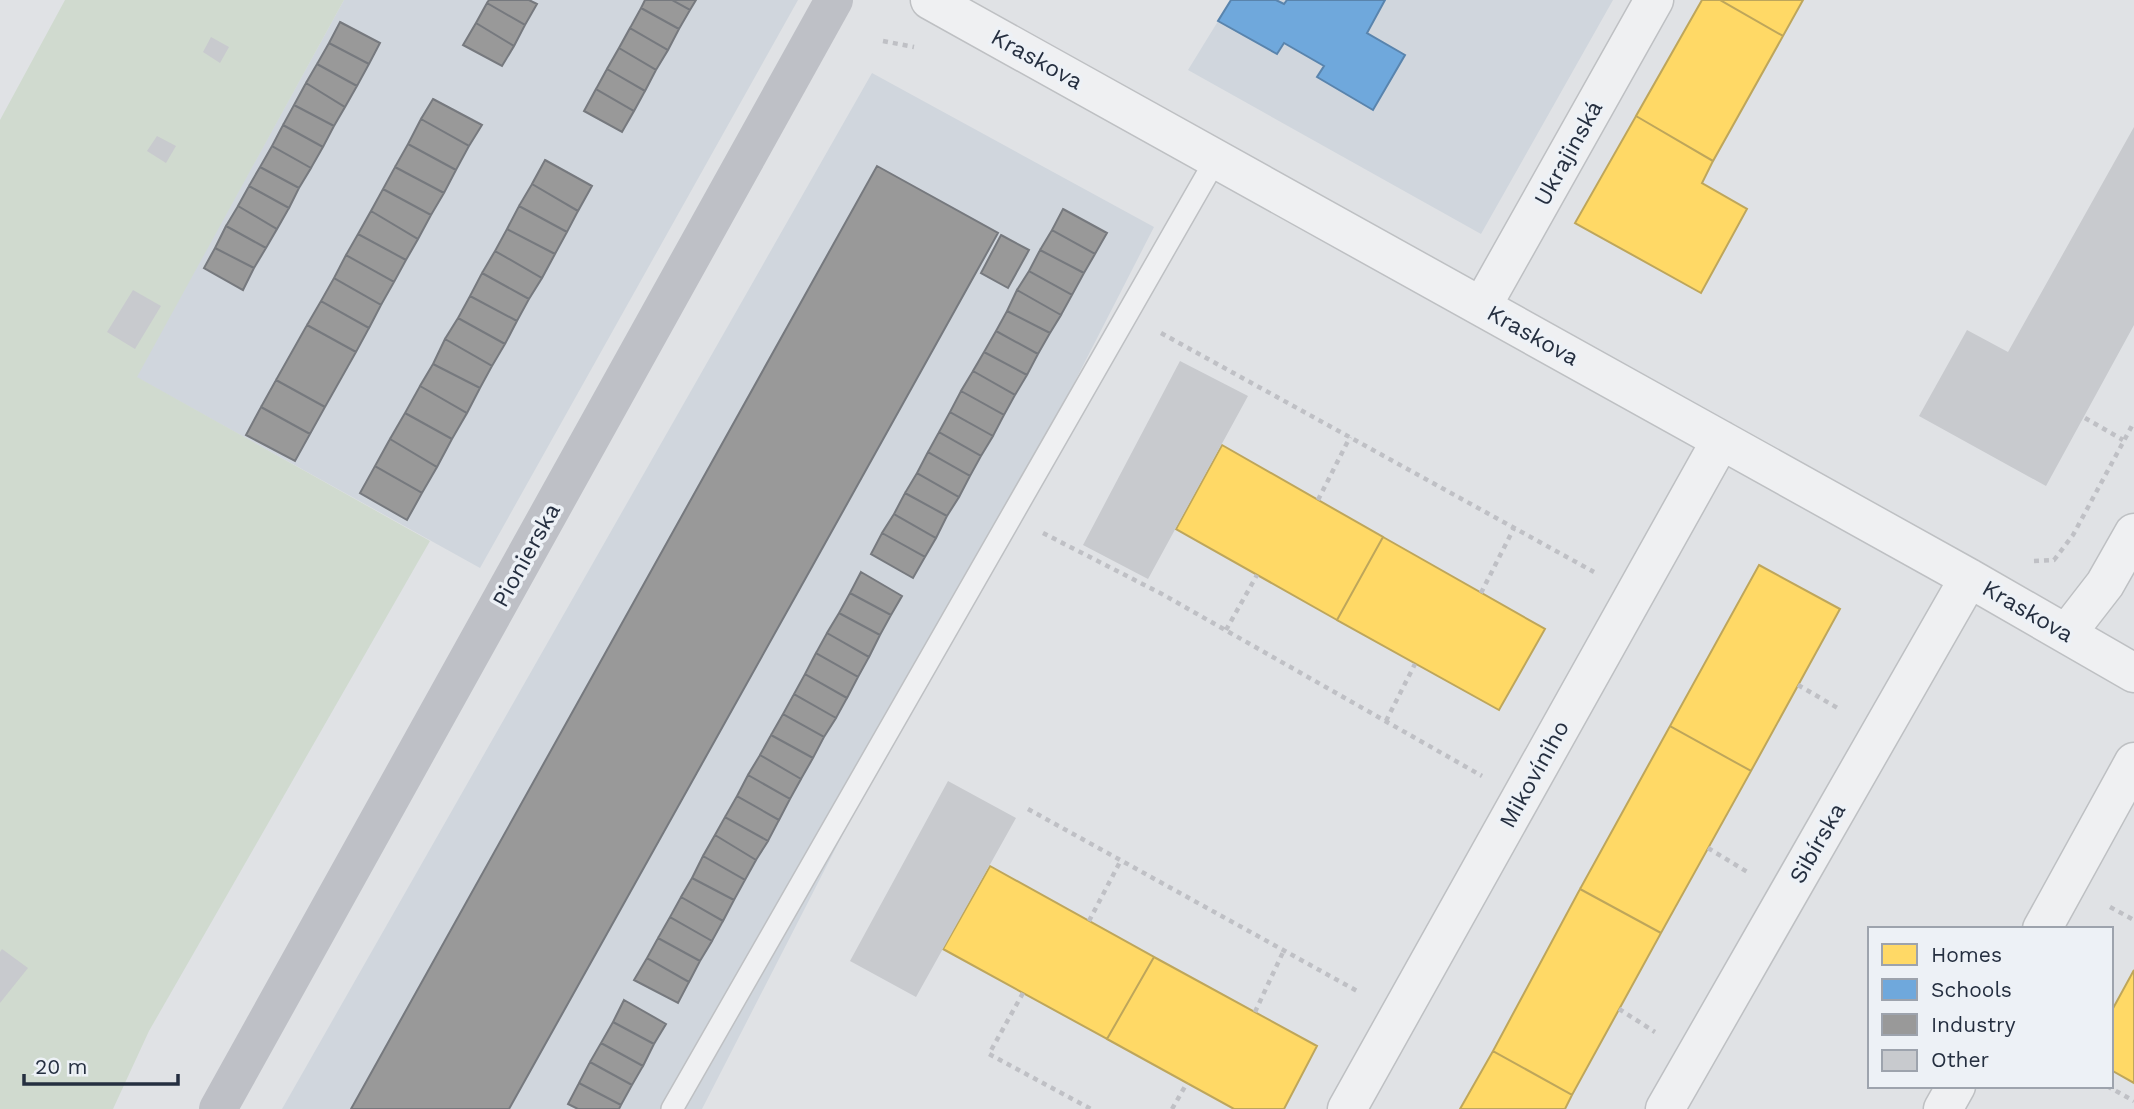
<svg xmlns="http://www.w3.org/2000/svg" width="2134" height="1109" font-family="'Work Sans',sans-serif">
	<rect width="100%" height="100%" fill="#e0e2e5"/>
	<path fill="#d0d6dd" d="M344,0H798L480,568L136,377Z
		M1231,0H1613L1481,234L1188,70Z
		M872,73L1154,227L702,1109H282Z"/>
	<path fill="#d0dacf" d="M65,0H344L137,377L430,541L149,1031L113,1109H0V120Z"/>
	<path fill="#ffd966" stroke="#bea65b" stroke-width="2" d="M1702,0H1720L1783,36L1713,161L1636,116Z
		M1720,0H1803L1783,36Z
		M1636,116L1713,161L1702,183L1747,209L1701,293L1575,223Z
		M1222,445L1383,537L1337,620L1176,529Z
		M1383,537L1545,629L1499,710L1337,620Z
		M1759,565L1840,609L1751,771L1670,726Z
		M1670,726L1751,771L1661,933L1580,889Z
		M990,866L1154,957L1107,1039L943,949Z
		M1580,889L1661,933L1572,1095L1493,1051Z
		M1154,957L1317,1046L1284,1109H1234L1107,1039Z
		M2134,970V1083L2111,1070V1012Z
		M1493,1051L1572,1095L1565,1109H1460Z"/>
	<path fill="#6fa8dc" stroke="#5984ad" stroke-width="2" d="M1231,0H1276L1284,4L1287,0H1385L1367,33L1405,55L1373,110L1317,77L1324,66L1284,43L1277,54L1218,21Z"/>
	<path fill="#999" stroke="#76797e" stroke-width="2" d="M489,0H529L537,4L525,25L487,3Z
		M645,0H672L690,10L679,29L641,8Z
		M672,0H696L690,10Z
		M487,3L525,25L514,46L476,23Z
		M641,8L679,29L668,50L630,28Z
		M340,22L380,43L369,64L329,43Z
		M476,23L514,46L502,66L463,45Z
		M630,28L668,50L656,70L619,48Z
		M329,43L369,64L357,86L317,64Z
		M619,48L656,70L645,91L607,69Z
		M317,64L357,86L345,107L306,83Z
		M607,69L645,91L634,111L596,89Z
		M306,83L345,107L334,126L294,105Z
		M596,89L634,111L622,132L584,111Z
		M433,99L482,125L469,146L421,119Z
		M294,105L334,126L323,147L283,125Z
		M421,119L469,146L456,170L408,144Z
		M283,125L323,147L311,168L272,146Z
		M408,144L456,170L444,193L395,167Z
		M272,146L311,168L299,188L260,167Z
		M545,160L592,186L578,211L532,184Z
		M877,166L998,233L813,565L509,1109H351Z
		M260,167L299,188L289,208L249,186Z
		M395,167L444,193L431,215L383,189Z
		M532,184L578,211L567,232L519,206Z
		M249,186L289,208L277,229L238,206Z
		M383,189L431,215L418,239L371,211Z
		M238,206L277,229L266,248L226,226Z
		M519,206L567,232L555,254L507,229Z
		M1063,209L1107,233L1095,254L1052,230Z
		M371,211L418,239L406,260L358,234Z
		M226,226L266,248L254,268L215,248Z
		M507,229L555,254L542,278L495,251Z
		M1052,230L1095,254L1084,273L1040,250Z
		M358,234L406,260L394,282L346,255Z
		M1001,235L1029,250L1008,288L981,273Z
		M215,248L254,268L243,290L204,268Z
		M1040,250L1084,273L1072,295L1029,271Z
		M495,251L542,278L529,299L482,273Z
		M346,255L394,282L381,305L334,278Z
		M1029,271L1072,295L1061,315L1017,290Z
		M482,273L529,299L517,321L470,296Z
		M334,278L381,305L369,328L321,301Z
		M1017,290L1061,315L1050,333L1007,311Z
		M470,296L517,321L505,344L458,318Z
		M321,301L369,328L356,352L307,325Z
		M1007,311L1050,333L1038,354L996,331Z
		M458,318L505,344L492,366L445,339Z
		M307,325L356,352L325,407L276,380Z
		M996,331L1038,354L1027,375L984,352Z
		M445,339L492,366L480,388L433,364Z
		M984,352L1027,375L1015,395L973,371Z
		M433,364L480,388L467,413L420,386Z
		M973,371L1015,395L1004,415L961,391Z
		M276,380L325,407L310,434L261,407Z
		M420,386L467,413L452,439L405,413Z
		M961,391L1004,415L993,436L950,412Z
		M261,407L310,434L295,461L246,435Z
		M950,412L993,436L981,456L939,432Z
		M405,413L452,439L437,467L390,439Z
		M939,432L981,456L970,476L928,452Z
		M390,439L437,467L422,493L375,466Z
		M928,452L970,476L959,497L917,473Z
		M375,466L422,493L407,520L360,493Z
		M917,473L959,497L947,516L905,493Z
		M905,493L947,516L936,538L894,514Z
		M894,514L936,538L925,557L882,533Z
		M882,533L925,557L913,578L871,554Z
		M861,572L902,596L891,615L850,593Z
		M850,593L891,615L880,635L839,613Z
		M839,613L880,635L869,657L827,633Z
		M827,633L869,657L858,677L816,653Z
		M816,653L858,677L847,698L805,674Z
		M805,674L847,698L836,718L794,694Z
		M794,694L836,718L824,737L783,714Z
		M783,714L824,737L813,758L771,735Z
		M771,735L813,758L801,779L760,755Z
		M760,755L801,779L790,799L748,775Z
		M748,775L790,799L779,820L737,796Z
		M737,796L779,820L768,841L725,817Z
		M725,817L768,841L756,860L715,835Z
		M715,835L756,860L745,880L703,856Z
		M703,856L745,880L734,900L692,878Z
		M692,878L734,900L723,921L681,897Z
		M681,897L723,921L712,941L670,917Z
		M670,917L712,941L700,961L658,938Z
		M658,938L700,961L689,982L647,958Z
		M647,958L689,982L678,1003L634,980Z
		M624,1000L666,1024L654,1044L613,1022Z
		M613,1022L654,1044L643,1066L601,1043Z
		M601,1043L643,1066L632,1085L590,1062Z
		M590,1062L632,1085L621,1105L579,1083Z
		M579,1083L621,1105L619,1109H578L568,1104Z"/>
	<path fill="#c8cace" d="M211,37L229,47L220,63L203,52Z
		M2134,127V325L2046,486L1919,416L1967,330L2008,352Z
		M157,136L176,146L166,163L147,151Z
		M133,290L161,306L135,349L107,332Z
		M1180,361L1248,396L1148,579L1083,545Z
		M948,781L1016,818L916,997L850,961Z
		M2,949L28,968L0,1003V952Z"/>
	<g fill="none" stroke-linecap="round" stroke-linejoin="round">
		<g stroke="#bec0c3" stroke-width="24">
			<path id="lane" d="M672,1109L1216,159"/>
		</g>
		<g stroke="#bec0c3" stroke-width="41">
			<path id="street" d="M930,0L1969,578L2134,673
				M1482,306L1654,0
				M2067,633L2105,584L2134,533
				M2042,929L2134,762
				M1347,1109L1721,440
				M1665,1109L1969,578
				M1943,1109L1956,1086"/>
		</g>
		<path stroke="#bfc0c5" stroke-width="4.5" stroke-dasharray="5 5" stroke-linecap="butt" d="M883,41L914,47
			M1161,333L1594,572
			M2085,418L2123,440
			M1318,500L1350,437
			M1043,533L1162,594L1482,776
			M2034,561L2054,560L2073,535L2134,422
			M1481,593L1514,528
			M1226,630L1257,575
			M1798,685L1841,710
			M1386,721L1415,664
			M1028,809L1359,992
			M1708,848L1749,873
			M2110,907L2134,920
			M1089,921L1121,860
			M1023,993L989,1054L1091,1109
			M1619,1009L1655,1032
			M1255,1012L1284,950
			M2107,1086L2134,1101
			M1172,1109L1187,1083"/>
		<use href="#lane" stroke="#eff0f2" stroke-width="21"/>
		<use href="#street" stroke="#eff0f2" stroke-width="38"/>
		<path stroke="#bec0c6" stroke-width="38" d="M218,1109L834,0"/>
	</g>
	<g text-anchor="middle" stroke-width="7" stroke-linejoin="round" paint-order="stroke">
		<g font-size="23" fill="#252f40" stroke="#edf1f6">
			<text transform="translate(1037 59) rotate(29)" y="8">Kraskova</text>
			<text transform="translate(1568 153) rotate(-61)" y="8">Ukrajinská</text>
			<text transform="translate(1533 335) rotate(29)" y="8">Kraskova</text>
			<text transform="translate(526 555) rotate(-61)" y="8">Pionierska</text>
			<text transform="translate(2028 611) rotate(30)" y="8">Kraskova</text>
			<text transform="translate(1534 774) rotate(-61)" y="8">Mikovíniho</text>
			<text transform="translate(1817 843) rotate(-60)" y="8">Sibírska</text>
		</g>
	</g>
	<rect x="1868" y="927" width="245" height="161" fill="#edf1f6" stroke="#9da3ad" stroke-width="2"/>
	<rect x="1882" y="944" width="35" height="21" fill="#ffd966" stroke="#9da3ad" stroke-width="2"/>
	<text x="1931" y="962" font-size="21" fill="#252f40">Homes</text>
	<rect x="1882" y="979" width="35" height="21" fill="#6fa8dc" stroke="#9da3ad" stroke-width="2"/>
	<text x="1931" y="997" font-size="21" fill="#252f40">Schools</text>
	<rect x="1882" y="1014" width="35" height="21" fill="#999999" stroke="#9da3ad" stroke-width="2"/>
	<text x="1931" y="1032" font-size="21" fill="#252f40">Industry</text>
	<rect x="1882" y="1050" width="35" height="21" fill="#c8cace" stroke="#9da3ad" stroke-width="2"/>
	<text x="1931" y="1067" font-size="21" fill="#252f40">Other</text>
	<path d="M24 1074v10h154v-10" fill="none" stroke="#252f40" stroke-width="3.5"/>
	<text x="35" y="1074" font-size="21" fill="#252f40" stroke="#edf1f6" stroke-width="5" paint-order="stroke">20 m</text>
</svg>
